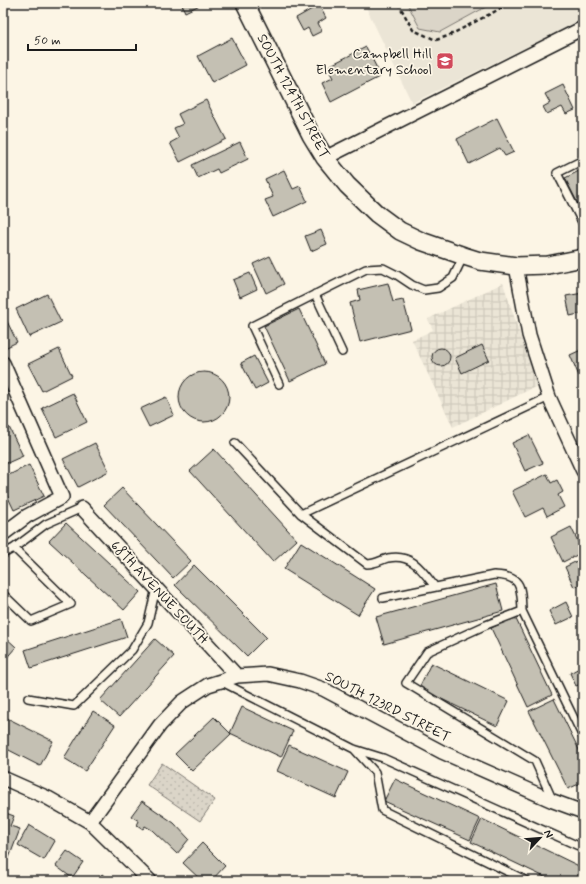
<svg xmlns="http://www.w3.org/2000/svg" width="586" height="884" font-family="Mynerve,sans-serif">
	<defs>
		<pattern id="industrial-grid" width="8" height="8" patternUnits="userSpaceOnUse"><rect width="8" height="8" fill="#ebe5d6"/><path d="M0 4h8M4 0v8" fill="none" stroke="#c9c4b7"/></pattern>
		<pattern id="park-dots" width="8" height="8" patternUnits="userSpaceOnUse"><rect width="8" height="8" fill="#dbd5c8"/><path d="M2 2h.1M6 6h.1" fill="none" stroke="#bbb6ab" stroke-width="1.8" stroke-linecap="round"/></pattern>
	</defs>
	<rect width="100%" height="100%" fill="#fcf5e5"/>
	<filter id="ink" filterUnits="userSpaceOnUse"><feTurbulence type="fractalNoise" baseFrequency=".025" numOctaves="2"/><feDisplacementMap in="SourceGraphic" scale="8" xChannelSelector="R" yChannelSelector="G"/><feConvolveMatrix kernelMatrix="1 2 1 2 8 2 1 2 1" color-interpolation-filters="sRGB"/></filter>
	<g filter="url(#ink)">
		<path fill="#ebe5d6" d="M364,3H583V19L412,103Z"/>
		<path fill="url(#industrial-grid)" d="M503,283L537,386L453,427L412,340L433,330L428,319Z"/>
		<path fill="#dbd5c8" stroke="#7c7872" d="M407,3H493L440,32L420,28Z"/>
		<path fill="url(#park-dots)" stroke="#7c7872" d="M162,763L215,800L200,821L147,785Z"/>
		<path fill="#c4c0b3" stroke="#1c1c1c" d="M181,3H204L185,12Z
			M285,3H295L287,7Z
			M319,5L326,18L318,23L322,31L312,36L308,28L303,31L296,18Z
			M232,38L246,65L212,83L198,56Z
			M366,47L381,76L331,102L322,83L333,78L327,67Z
			M563,85L575,110L566,114L562,107L547,114L543,107L550,103L545,94Z
			M206,100L226,139L180,162L170,143L179,138L174,128L183,124L178,114Z
			M497,118L514,152L505,156L500,148L469,164L457,139Z
			M240,142L248,159L219,173L217,169L198,178L192,165Z
			M583,169V214L565,178Z
			M284,170L293,189L300,186L307,201L273,217L265,200L273,197L265,179Z
			M321,230L327,244L311,251L305,236Z
			M270,256L284,284L266,293L253,264Z
			M250,273L257,289L240,297L233,280Z
			M388,283L393,302L403,300L411,329L360,342L350,303L360,300L358,290Z
			M583,293V313L570,316L566,296Z
			M47,294L61,322L29,337L16,309Z
			M299,309L325,364L290,381L264,326Z
			M4,315L17,342L3,349V316Z
			M482,345L489,360L462,373L455,358Z
			M432 357a9 9 0 1 1 18 0a9 9 0 1 1-18 0Z
			M59,349L72,376L42,391L28,364Z
			M583,349V374L579,376L570,355Z
			M254,356L268,383L255,390L241,363Z
			M179 397a25 25 0 1 1 50 0a25 25 0 1 1-50 0Z
			M73,393L87,422L56,437L42,408Z
			M166,397L174,415L149,427L140,409Z
			M9,427L23,456L3,465V430Z
			M529,435L543,463L525,471L512,443Z
			M95,443L109,471L78,487L63,459Z
			M214,449L297,540L273,562L190,471Z
			M29,465L44,496L14,510L3,487V478Z
			M547,474L551,483L557,480L563,492L558,495L564,507L547,516L543,508L525,517L512,491Z
			M122,488L191,561L173,578L104,505Z
			M3,501L7,509L3,511Z
			M66,523L140,592L124,610L49,541Z
			M571,527L583,552L563,562L551,537Z
			M301,542L375,589L358,615L284,569Z
			M583,558V583L574,587L565,567Z
			M194,565L266,637L247,656L175,585Z
			M496,584L503,611L384,644L376,617Z
			M566,602L573,617L556,625L549,611Z
			M515,617L552,695L528,707L491,628Z
			M121,619L127,637L31,668L25,650Z
			M3,635L16,647L3,662Z
			M155,639L174,656L119,717L100,700Z
			M431,663L509,701L497,726L419,688Z
			M583,666V683L576,686L570,673Z
			M554,699L583,758V782L568,789L529,711Z
			M242,707L293,731L281,757L230,733Z
			M93,711L115,725L85,771L64,758Z
			M3,716L53,741L40,766L3,747Z
			M214,717L231,734L192,771L175,754Z
			M289,745L348,772L336,798L277,771Z
			M395,779L480,819L470,840L384,801Z
			M142,801L174,823L189,839L177,854L152,830L145,826L143,829L137,825L139,821L131,816Z
			M3,812L14,816L10,826L20,829L9,858L3,856Z
			M482,819L583,868V881H553L471,842Z
			M29,825L55,841L44,860L18,845Z
			M202,843L225,866L211,881H202L183,863Z
			M67,851L83,862L72,878L56,866Z
			M102,874L111,881H96Z
			M227,876L231,881H221Z"/>
		<g fill="none" stroke-linecap="round" stroke-linejoin="round">
			<g stroke="#1c1c1c" stroke-width="10">
				<path id="service" d="M583,160L557,173L583,224
					M315,294L342,352
					M279,384L252,326L366,269L383,268L397,275L412,285L424,290L438,288L453,278L463,257
					M235,443L301,514L367,564C375,564 381,560 388,558C412,553 422,570 435,587
					M301,514L549,397
					M14,548L46,524L82,508
					M3,554L14,548L71,604L31,621L3,594
					M383,598L494,575C522,576 521,586 522,611L583,737
					M522,611L486,625L427,652L406,683L535,761L553,801
					M220,681L354,749L383,758L583,848
					M28,698L74,706L132,650L148,623L156,588
					M354,749L375,772L382,810L527,881"/>
			</g>
			<g stroke="#1c1c1c" stroke-width="16">
				<path id="minor" d="M325,158L583,28
					M516,266L529,335L549,397L583,471
					M3,363L62,497L27,516L3,534
					M82,508L237,676
					M3,778L48,798L90,822L150,881
					M90,822L160,725L182,702L208,685L237,676L268,674L300,681L323,689L442,752L553,801L583,812"/>
			</g>
			<g stroke="#1c1c1c" stroke-width="20">
				<path id="tertiary" d="M245,3L311,135L325,158L347,185L377,214L400,231L421,241L464,256L480,261L516,266L548,265L583,258"/>
			</g>
			<path stroke="#1c1c1c" stroke-width="2.5" stroke-dasharray="4 3" stroke-linecap="butt" d="M398,3L413,30L436,40L448,36L511,3"/>
			<use href="#service" stroke="#fcf5e5" stroke-width="7"/>
			<use href="#minor" stroke="#fcf5e5" stroke-width="13"/>
			<use href="#tertiary" stroke="#fcf5e5" stroke-width="17"/>
		</g>
	</g>
	<defs>
		<g id="school-square" transform="scale(0.9)"><rect x="-9" y="-9" width="18" height="18" rx="4" fill="#d1495b" stroke="#fcf5e5"/><path d="M0-5L7-2L0 1L-7-2ZM-4 1L0 2.5L4 1V4Q0 6-4 4Z" fill="#fff"/></g>
	</defs>
	<g fill-rule="evenodd">
		<use href="#school-square" x="445" y="61"/>
	</g>
	<g text-anchor="middle" stroke-width="3.5" stroke-linejoin="round" paint-order="stroke">
		<g font-size="14" fill="#1c1c1c" stroke="#fcf5e5" text-anchor="end">
			<text x="432" y="58">Campbell Hill<tspan x="432" dy="16">Elementary School</tspan></text>
		</g>
		<g font-size="14" fill="#1c1c1c" stroke="#fcf5e5">
			<text transform="translate(294 96) rotate(62)" y="5">SOUTH 124TH STREET</text>
			<text transform="translate(160 592) rotate(47)" y="5">68TH AVENUE SOUTH</text>
			<text transform="translate(388 706) rotate(27)" y="5">SOUTH 123RD STREET</text>
		</g>
	</g>
	<rect width="586" height="884" fill="none" stroke="#fcf5e5" stroke-width="16"/>
	<rect x="8" y="8" width="570" height="868" fill="none" stroke="#1c1c1c" stroke-width="1.5" filter="url(#ink)"/>
	<g transform="translate(540 838) rotate(64)" stroke="#fcf5e5" stroke-width="3" paint-order="stroke">
	<path d="M0-3L7 15L0 10L-7 15Z" fill="#1c1c1c"/>
	<text y="-6" font-size="11" font-weight="bold" text-anchor="middle" fill="#1c1c1c">N</text>
	</g>
	<path d="M28 44v6h108v-6" fill="none" stroke="#1c1c1c" stroke-width="2"/>
	<text x="34" y="44" font-size="12" fill="#1c1c1c" stroke="#fcf5e5" stroke-width="3" paint-order="stroke">50 m</text>
</svg>
